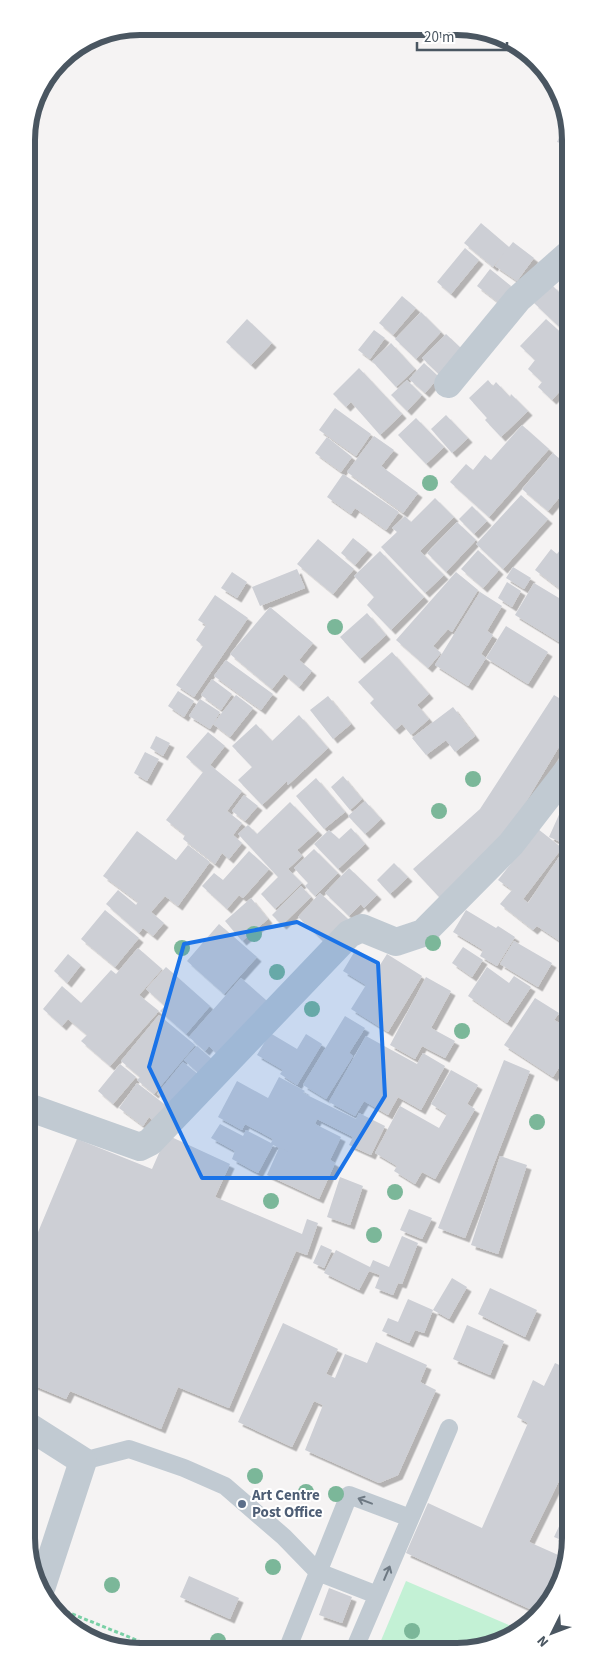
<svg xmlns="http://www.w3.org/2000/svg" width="597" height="1678" font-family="'Source Sans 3',sans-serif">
	<defs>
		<filter id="shadow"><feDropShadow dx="4.5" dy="4.5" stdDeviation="0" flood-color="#0004"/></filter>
	</defs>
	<rect width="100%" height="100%" fill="#f5f3f3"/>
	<path fill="#c3f1d5" d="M406,1581L516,1628L479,1649L377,1650Z"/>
	<path fill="#cdcfd5" filter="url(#shadow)" d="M566,123L569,124V146L557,142Z
		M481,223L509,247L513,242L534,258L517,281L495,266L504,253L493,267L464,243Z
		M465,248L479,260L451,294L437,282Z
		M490,269L511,286L499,303L477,286Z
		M552,285L565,298L567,295L569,297V336L534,303Z
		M402,296L416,308L393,335L379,323Z
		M421,312L441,332L416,359L395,339Z
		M247,319L272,343L251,365L226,342Z
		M546,319L569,340V398L561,390L552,400L538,387L542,382L528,369L535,360L520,346Z
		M374,330L385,338L370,359L358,350Z
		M446,334L466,353L442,377L422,358Z
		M391,343L415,369L396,387L372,361Z
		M424,363L439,377L425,393L409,379Z
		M359,368L402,414L380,435L351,402L346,407L333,394Z
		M407,380L422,395L407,411L391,395Z
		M488,380L493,386L496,382L510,397L511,394L528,411L501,437L485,420L487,418L469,398Z
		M335,408L371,434L356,456L319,430Z
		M446,415L468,438L452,453L431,429Z
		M416,418L444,447L426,464L398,435Z
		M522,425L549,449L489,517L450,482L466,464L473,470L485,455L491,460Z
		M374,436L394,450L381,466L418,493L403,513L347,472Z
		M327,437L352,457L341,472L315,453Z
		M569,442V462L559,453Z
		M553,453L569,467V486L548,511L522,489Z
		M343,474L399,512L386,530L355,508L351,514L327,497Z
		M521,495L548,519L503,569L476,544Z
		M435,498L454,517L420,551L444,575L425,593L381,547L397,532L392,528L405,516L411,522Z
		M472,506L487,521L474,534L459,519Z
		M457,522L476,540L446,572L427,553Z
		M353,538L368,550L355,565L341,553Z
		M318,539L354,569L333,594L297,564Z
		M551,549L557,554L560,550L569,557V596L535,570Z
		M478,550L499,570L483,588L461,569Z
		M380,551L424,597L391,630L367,605L374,597L354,576Z
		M513,567L531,578L524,589L506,578Z
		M297,569L305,588L260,606L252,587Z
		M232,572L247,582L237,598L221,588Z
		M456,572L478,590L452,632L448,629L433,646L441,653L428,668L396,640Z
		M507,582L521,591L512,607L498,598Z
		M534,583L569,604V624L559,642L515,615Z
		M480,592L502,606L487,631L493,635L481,654L486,658L506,626L548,652L528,684L486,658L468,686L435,665Z
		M215,595L248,618L194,697L176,685L203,646L196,640L206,625L198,620Z
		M270,607L313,643L299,660L312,671L299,687L284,674L272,689L230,654Z
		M367,613L386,635L360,659L340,637Z
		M392,652L429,694L417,705L429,719L411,735L402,724L395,730L370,703L374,699L358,682Z
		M226,660L273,694L261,710L214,676Z
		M212,679L232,694L221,710L201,695Z
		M178,691L194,701L184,717L168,706Z
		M236,695L253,708L230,737L213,724L210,729L189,716L200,699L220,712L213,724Z
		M554,695L569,704V730L511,827L440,898L413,869L480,809Z
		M328,696L351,724L333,739L310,710Z
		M453,707L475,736L455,752L446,740L426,755L412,738Z
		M299,715L328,748L288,785L287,781L262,805L238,780L252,767L232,746L256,724L272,741Z
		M208,732L225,746L210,765L242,791L227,811L242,823L233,835L242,843L229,859L222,853L215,864L183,839L185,835L166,820L203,772L186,757Z
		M156,736L170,743L163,756L150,748Z
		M145,752L159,759L147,781L134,773Z
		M343,776L362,799L350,810L331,787Z
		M316,778L345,812L324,829L296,796Z
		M244,795L258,806L245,821L232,811Z
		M365,801L381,819L365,834L348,816Z
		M290,802L318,831L297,850L302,856L288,869L302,883L275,909L261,894L278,877L238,834L248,825L257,834Z
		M562,808L569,812L570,846L549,837Z
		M351,828L365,844L338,869L314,844L329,830L339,839Z
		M538,829L562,848L523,899L528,903L565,848L570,850V948L537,926L533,930L500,904L512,890L498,880Z
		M137,831L176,860L188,845L210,862L178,906L165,896L151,912L164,923L153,936L143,928L139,933L106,904L118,890L136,905L138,902L103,876Z
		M314,849L338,873L315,896L305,886L308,883L294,868Z
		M249,851L269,869L243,898L239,895L227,909L202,886L214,873L223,880Z
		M394,863L408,877L390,894L377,880Z
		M349,868L377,895L364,908L361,904L349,916L325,893Z
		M301,886L311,897L282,925L272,915Z
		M320,893L348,919L325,943L298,917Z
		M251,898L268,919L242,941L225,921Z
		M105,910L139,938L115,967L81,939Z
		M466,910L496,928L498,926L515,937L497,966L480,956L483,950L453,932Z
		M219,924L257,957L224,994L187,961Z
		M514,941L552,963L538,987L500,964Z
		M463,947L483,960L472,977L452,963Z
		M138,948L162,969L139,995L159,1011L110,1066L81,1041L87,1035L68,1019L62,1026L43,1009L62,986L81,1003L111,970L116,974Z
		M356,949L380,965L387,954L422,976L388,1032L351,1009L366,985L343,971Z
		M68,954L81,965L67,983L54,971Z
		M166,967L210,1006L186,1034L160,1011L165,1006L146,989Z
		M487,967L509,983L514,976L531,987L507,1023L468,996Z
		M426,977L451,991L431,1028L455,1041L445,1058L422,1046L415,1059L390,1045Z
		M241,978L267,1001L219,1056L209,1046L205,1051L189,1037Z
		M535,998L559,1013L554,1020L570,1029V1050L553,1077L504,1045Z
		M159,1015L195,1045L154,1094L137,1080L140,1077L121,1061Z
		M345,1016L365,1028L349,1053L353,1056L326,1099L303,1085Z
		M270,1033L297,1049L306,1034L322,1044L297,1085L280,1074L283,1070L257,1055Z
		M366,1036L417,1064L423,1053L445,1066L421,1110L398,1097L388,1115L364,1101L355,1116L329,1102Z
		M197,1046L215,1062L203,1077L184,1060Z
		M504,1060L530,1071L465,1238L438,1228Z
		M183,1062L199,1075L175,1108L157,1094Z
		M120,1064L136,1077L113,1104L98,1091Z
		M451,1070L478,1085L467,1104L475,1109L435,1179L422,1172L415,1184L394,1171L397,1166L375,1153L400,1106L439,1128L447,1114L431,1104Z
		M279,1077L305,1091L303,1093L356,1119L359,1113L385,1126L371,1155L349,1145L353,1137L317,1119L315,1124L341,1137L330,1160L335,1163L319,1199L267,1175L279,1148L289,1152L273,1145L258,1173L232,1159L235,1151L211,1138L220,1124L243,1136L246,1130L271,1143L273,1139L245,1124L242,1130L218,1117L237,1081L268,1098Z
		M137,1083L172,1110L159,1126L149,1117L143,1126L119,1108Z
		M167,1135L230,1164L215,1197L302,1234L307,1219L318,1223L307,1255L296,1251L229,1408L178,1387L161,1429L70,1391L66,1399L28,1383V1256L77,1139L152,1169Z
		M500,1156L527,1165L498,1254L471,1245Z
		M340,1177L363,1186L350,1225L327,1217Z
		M409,1209L432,1218L422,1239L400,1230Z
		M402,1236L418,1243L402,1284L398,1283L393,1295L375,1288L380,1275L369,1271L359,1290L324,1273L336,1250L370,1267L373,1260L389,1267Z
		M321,1245L332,1250L324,1268L313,1263Z
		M452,1278L467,1287L449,1319L433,1310Z
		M490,1288L537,1310L525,1337L478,1314Z
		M408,1299L433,1310L424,1333L415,1330L409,1343L382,1331L388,1318L398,1322Z
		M283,1323L338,1349L326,1374L335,1378L345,1354L367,1363L376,1342L427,1365L420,1382L436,1390L398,1475L379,1483L305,1450L323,1405L314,1401L292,1447L238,1422Z
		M467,1325L504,1341L490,1375L453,1359Z
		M555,1363L570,1370V1480L561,1477L529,1542L565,1558L543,1613L541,1614L406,1553L428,1503L482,1528L528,1423L517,1417L533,1380L544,1386Z
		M562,1520L570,1523L571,1544L554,1537Z
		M189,1576L239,1598L230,1619L180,1597Z
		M329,1588L352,1597L342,1623L319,1615Z"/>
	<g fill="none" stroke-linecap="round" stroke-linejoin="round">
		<path stroke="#7ad0a6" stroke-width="3" stroke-dasharray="4 2.5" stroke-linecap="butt" d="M60,1609L161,1650"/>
		<path stroke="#c1cad2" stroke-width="18" d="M83,1461L129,1449L184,1468L225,1486L284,1537L318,1572L377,1595
			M287,1650L349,1495L410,1518
			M354,1650L449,1428"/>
		<path stroke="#c1cad2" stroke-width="28" d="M448,384L518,299L569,254
			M28,1107L140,1147L150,1142L349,934L362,928L396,942L423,933L511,844L569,769
			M28,1426L83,1461L42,1586"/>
	</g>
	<g fill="#7bb799">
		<circle cx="430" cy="483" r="8"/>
		<circle cx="335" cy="627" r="8"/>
		<circle cx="473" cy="779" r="8"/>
		<circle cx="439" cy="811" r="8"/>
		<circle cx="254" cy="934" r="8"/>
		<circle cx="433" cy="943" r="8"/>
		<circle cx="182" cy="948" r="8"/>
		<circle cx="277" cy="972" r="8"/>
		<circle cx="312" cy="1009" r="8"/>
		<circle cx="462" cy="1031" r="8"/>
		<circle cx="537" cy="1122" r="8"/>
		<circle cx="395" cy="1192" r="8"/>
		<circle cx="271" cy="1201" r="8"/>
		<circle cx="374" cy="1235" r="8"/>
		<circle cx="255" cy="1476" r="8"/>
		<circle cx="306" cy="1492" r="8"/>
		<circle cx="336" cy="1494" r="8"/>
		<circle cx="273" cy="1567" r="8"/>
		<circle cx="112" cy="1585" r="8"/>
		<circle cx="412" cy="1631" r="8"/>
		<circle cx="218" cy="1641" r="8"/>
	</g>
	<defs><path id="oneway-shaft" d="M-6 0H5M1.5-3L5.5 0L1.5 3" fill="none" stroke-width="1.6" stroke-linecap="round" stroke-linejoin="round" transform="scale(1.25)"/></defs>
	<g stroke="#6e7983">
		<use href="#oneway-shaft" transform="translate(365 1501) rotate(-159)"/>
		<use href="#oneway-shaft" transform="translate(387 1573) rotate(-67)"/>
	</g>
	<path fill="#1a73e8" fill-opacity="0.2" stroke="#1a73e8" stroke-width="4" stroke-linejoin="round" d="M297,922L378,963L385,1096L335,1178H202L149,1067L184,944Z"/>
	<circle fill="#5c6f8a" stroke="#fff" stroke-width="2" cx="242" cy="1504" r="5"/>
	<g text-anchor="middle" stroke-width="4" stroke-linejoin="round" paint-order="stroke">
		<g font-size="15" font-weight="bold" fill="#4e5e75" stroke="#fff" text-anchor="start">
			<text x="252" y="1500">Art Centre<tspan x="252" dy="17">Post Office</tspan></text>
		</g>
	</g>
	<path d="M0 0H597V1678H0ZM140 35H457A105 105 0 0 1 562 140V1538A105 105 0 0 1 457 1643H140A105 105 0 0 1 35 1538V140A105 105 0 0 1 140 35Z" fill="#fff" fill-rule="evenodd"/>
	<path fill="none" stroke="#4a5661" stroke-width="6" d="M140 35H457A105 105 0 0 1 562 140V1538A105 105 0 0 1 457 1643H140A105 105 0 0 1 35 1538V140A105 105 0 0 1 140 35Z"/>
	<g transform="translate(552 1633) rotate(228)" stroke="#ffffff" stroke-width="4" paint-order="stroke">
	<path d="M0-4L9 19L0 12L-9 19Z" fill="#4a5661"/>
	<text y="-8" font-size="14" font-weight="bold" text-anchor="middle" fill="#4a5661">N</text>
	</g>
	<path d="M417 42v8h90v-8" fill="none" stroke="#4a5661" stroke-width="2.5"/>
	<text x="424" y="42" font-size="15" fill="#4a5661" stroke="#ffffff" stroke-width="4" paint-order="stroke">20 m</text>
</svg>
